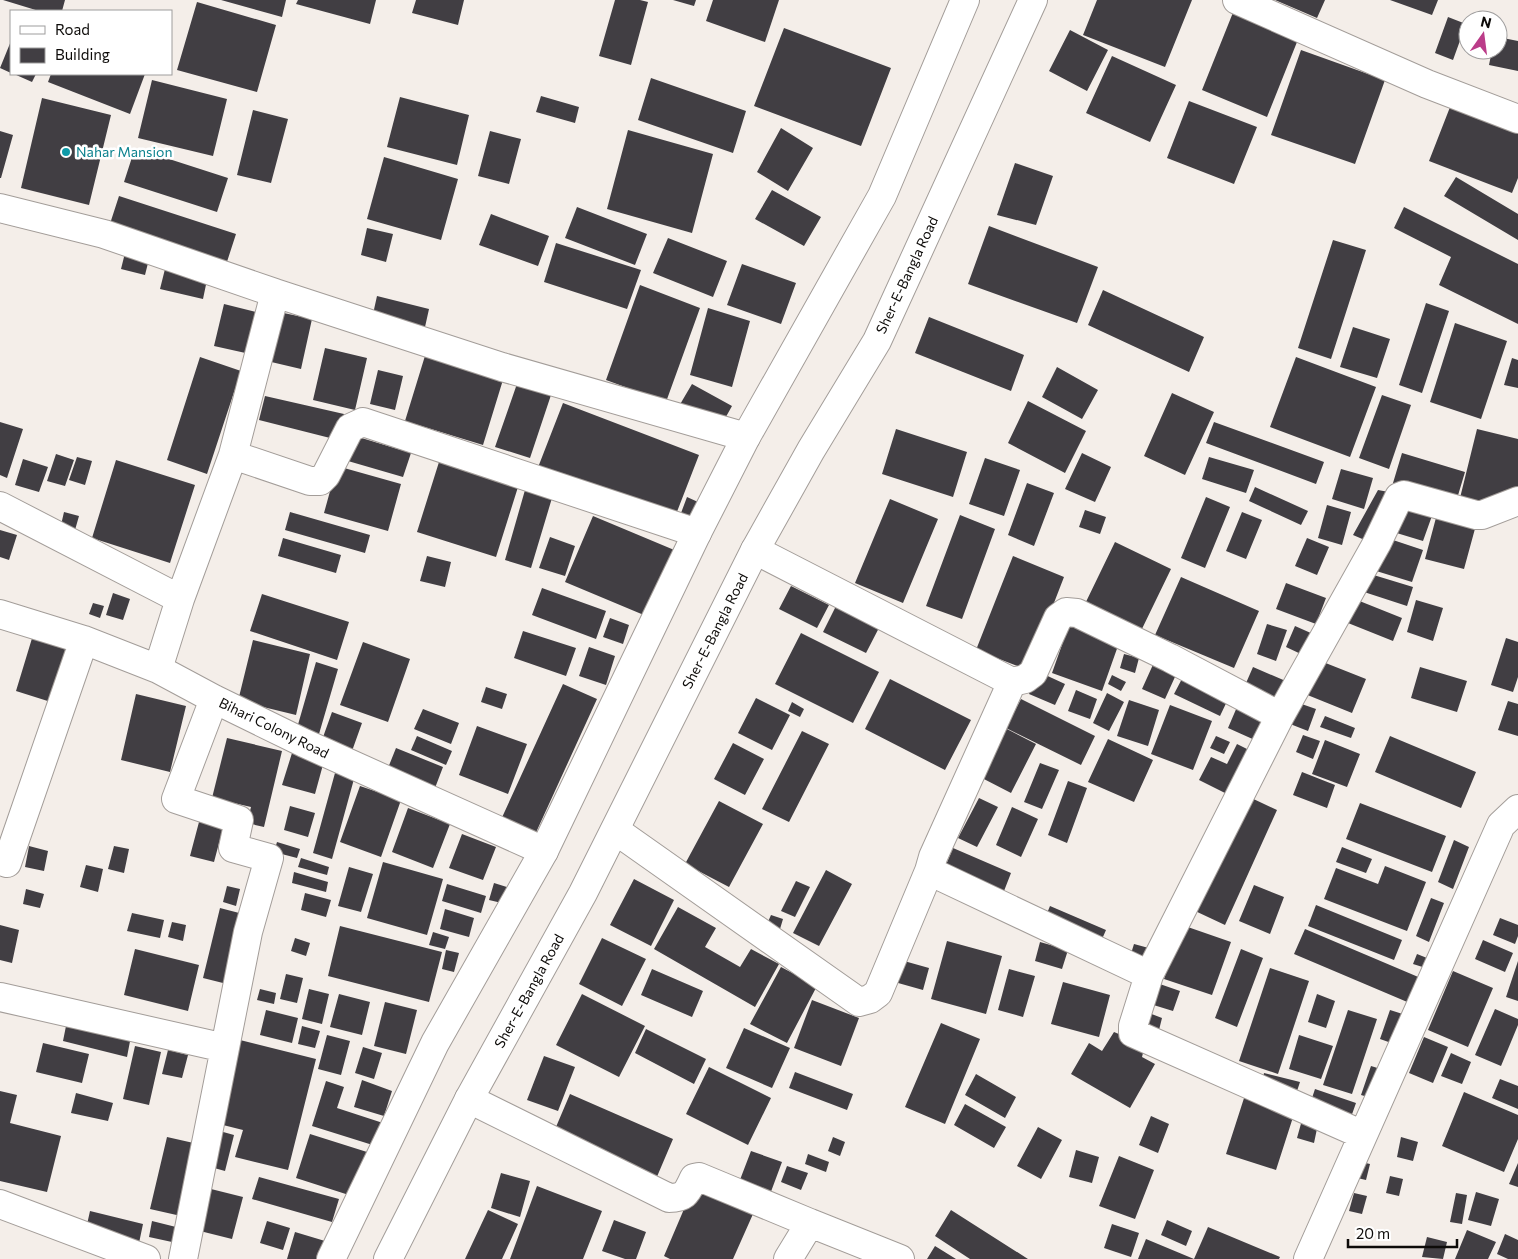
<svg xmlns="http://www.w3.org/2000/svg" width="1518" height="1259" font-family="Commissioner,sans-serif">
	<rect width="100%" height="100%" fill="#f4eee9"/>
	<path fill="#413e43" d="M3,0H65L62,11H39Z
		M221,0H286L282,17Z
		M298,0H376L370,24L296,4Z
		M416,0H464L458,25L412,13Z
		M615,0H640L648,2L631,65L599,56Z
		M673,0H696L694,6Z
		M713,0H779L765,42L706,21Z
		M1097,0H1192L1165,67L1083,35Z
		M1275,0H1325L1317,18Z
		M1390,0H1438L1432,15Z
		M197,2L276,25L257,92L177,70Z
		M1234,10L1299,37L1267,117L1202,90Z
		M1448,17L1466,24L1453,60L1435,53Z
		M784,28L891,68L861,146L754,106Z
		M1070,30L1108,50L1087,91L1049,71Z
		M1498,37L1518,41V71L1489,65L1492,50H1498Z
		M11,41V73L0,68Z
		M1301,50L1385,80L1355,164L1271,135Z
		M1112,56L1176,85L1150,142L1086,113Z
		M14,74H36L32,82Z
		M51,74H145L130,114L48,82Z
		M651,78L746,111L733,153L638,120Z
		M152,80L227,99L213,156L138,138Z
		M541,96L579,107L575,123L536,112Z
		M400,97L469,115L457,165L387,147Z
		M42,98L111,115L89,205L21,188Z
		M1189,101L1257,127L1234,184L1167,158Z
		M1452,102L1518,129V178L1512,193L1429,161Z
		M253,110L288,119L271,183L237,175Z
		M781,128L813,148L788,191L757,172Z
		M628,130L713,154L692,233L607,209Z
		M0,131L13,135L1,178H0Z
		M490,131L521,139L509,184L478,176Z
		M135,148L228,178L217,212L124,182Z
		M384,157L458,179L441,240L367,219Z
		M1015,163L1053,176L1036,225L997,215Z
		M1456,177L1518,214V240L1444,196Z
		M772,190L821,217L804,246L755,219Z
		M119,196L236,234L224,271L107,233Z
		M577,207L647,234L635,265L565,238Z
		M1404,207L1518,264V324L1439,285L1451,257L1394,228Z
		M491,214L549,236L538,266L479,245Z
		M989,226L1098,267L1077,323L968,284Z
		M367,228L393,234L386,262L361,255Z
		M668,238L727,261L713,297L653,273Z
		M1333,240L1366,250L1331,359L1298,348Z
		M556,243L641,270L627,309L544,282Z
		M125,253L149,259L145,275L121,269Z
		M742,264L796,283L781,324L727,305Z
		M166,265L208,275L203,299L160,289Z
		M640,285L700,308L666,402L606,380Z
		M1103,290L1204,337L1189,372L1088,325Z
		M377,296L429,309L423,336L371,323Z
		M1426,303L1449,311L1422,393L1399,385Z
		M224,304L260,313L250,354L214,346Z
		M708,308L750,321L732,387L690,375Z
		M279,312L312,319L301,369L267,361Z
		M929,317L1024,355L1011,391L915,353Z
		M1455,323L1507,341L1481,419L1430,402Z
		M1353,327L1390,339L1377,378L1340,367Z
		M428,346L506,370L483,445L405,421Z
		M325,348L367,358L355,410L313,400Z
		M200,357L241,371L207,474L167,460Z
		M1296,357L1376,387L1350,457L1270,427Z
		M1512,358L1518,360V388L1504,385Z
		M1057,367L1098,390L1082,419L1042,397Z
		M378,370L403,376L395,410L370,404Z
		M519,378L553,389L530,458L495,447Z
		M692,384L732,406L713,440L672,418Z
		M1172,393L1214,412L1185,475L1144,456Z
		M1382,395L1411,405L1389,469L1359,458Z
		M265,396L344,414L338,440L259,420Z
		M1028,401L1086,431L1065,473L1008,443Z
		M563,403L699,455L673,522L537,470Z
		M0,422L23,429L7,478L0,475Z
		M1214,422L1324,462L1316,484L1206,443Z
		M896,429L967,452L953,497L882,474Z
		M1477,429L1518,439V494L1487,509L1459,502Z
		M355,436L411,453L403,477L348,461Z
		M1082,453L1111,467L1095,502L1065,489Z
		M1402,453L1465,472L1456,502L1393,483Z
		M56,454L74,460L65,486L47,481Z
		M77,457L92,461L85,485L69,480Z
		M1209,457L1254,470L1246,493L1202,479Z
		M985,458L1020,470L1004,516L969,504Z
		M23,459L48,467L39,492L15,485Z
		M116,460L195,485L170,563L92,538Z
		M439,462L518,487L496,557L417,532Z
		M337,466L401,484L388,531L324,513Z
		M1341,469L1373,478L1364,509L1332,499Z
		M1027,483L1054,493L1034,546L1008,535Z
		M1255,487L1308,511L1301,525L1249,501Z
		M525,490L552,498L531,568L505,560Z
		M1378,490L1394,493L1374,544L1353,535Z
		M687,497L698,502L689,525L678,521Z
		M1206,497L1230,507L1205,568L1181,558Z
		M890,499L938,519L903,603L855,583Z
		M1399,502L1433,513L1423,541L1390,531Z
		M1327,505L1351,512L1342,545L1318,538Z
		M1085,510L1106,517L1100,534L1079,527Z
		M64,512L79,516L75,530L61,525Z
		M290,512L370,535L365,553L285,530Z
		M1242,512L1262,520L1246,559L1226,551Z
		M1437,514L1476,525L1464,569L1425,559Z
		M960,515L995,529L962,619L926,606Z
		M593,516L679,552L651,618L565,582Z
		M0,530L17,535L9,560L0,557Z
		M550,537L575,546L565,576L539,568Z
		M1384,537L1423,550L1412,582L1373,570Z
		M283,538L341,555L336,573L278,556Z
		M1307,538L1329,547L1317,575L1295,566Z
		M1115,542L1171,569L1139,635L1083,608Z
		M427,556L451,562L445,587L420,581Z
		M1013,556L1064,577L1028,670L976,650Z
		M1367,573L1413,587L1407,606L1361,591Z
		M1181,577L1259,611L1234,668L1155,635Z
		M1286,583L1326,598L1316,624L1276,609Z
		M791,586L829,605L817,628L779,609Z
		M542,588L606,611L596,639L532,615Z
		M113,593L130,599L123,620L106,615Z
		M262,594L349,622L337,660L250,631Z
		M1352,598L1402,618L1393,641L1343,621Z
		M839,600L882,622L866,653L823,632Z
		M1416,600L1443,608L1433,641L1407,632Z
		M93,603L104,606L100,618L89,614Z
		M610,618L629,625L623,644L603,637Z
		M1267,624L1287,630L1276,661L1257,654Z
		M1069,625L1119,643L1102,691L1052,673Z
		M1295,626L1313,634L1303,655L1286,647Z
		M523,631L576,648L566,676L514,658Z
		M801,633L879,672L853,723L775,684Z
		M33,635L72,646L54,703L16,691Z
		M1506,638L1518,642V677L1513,692L1491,685Z
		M253,640L310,654L296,715L238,701Z
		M363,642L410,659L388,722L340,705Z
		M589,647L615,656L606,685L579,676Z
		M1124,654L1139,658L1135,673L1120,668Z
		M1156,658L1179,668L1165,699L1142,689Z
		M1318,660L1366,679L1352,713L1305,694Z
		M316,662L338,669L319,734L297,728Z
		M1253,667L1288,682L1277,705L1243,690Z
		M1420,667L1467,681L1457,712L1411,698Z
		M1039,672L1065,684L1055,705L1029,694Z
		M1185,673L1230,695L1220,716L1174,694Z
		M1112,675L1126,682L1121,691L1108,684Z
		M890,679L971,720L945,770L865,729Z
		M563,684L597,699L533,839L499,824Z
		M486,687L507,694L502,709L481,702Z
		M1076,690L1097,699L1090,719L1068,711Z
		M1107,693L1124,702L1109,731L1093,723Z
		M136,694L186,706L170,772L121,760Z
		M756,698L790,715L772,750L738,733Z
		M1021,699L1095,736L1081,765L1006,728Z
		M1129,700L1159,710L1148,746L1117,736Z
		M1240,700L1270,713L1257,741L1228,728Z
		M1293,701L1316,709L1308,731L1285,722Z
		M1508,701L1518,704V736L1498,730Z
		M792,702L804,709L800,717L788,711Z
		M1170,705L1212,721L1193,770L1151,754Z
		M423,709L459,723L451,744L414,729Z
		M332,712L362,723L352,751L322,740Z
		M1325,716L1355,728L1351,738L1320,727Z
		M477,726L527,744L508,794L459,775Z
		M1005,728L1036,744L1011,793L980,777Z
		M802,731L829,744L789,822L762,809Z
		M1303,735L1320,741L1313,759L1296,752Z
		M417,736L452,751L446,765L411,750Z
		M1216,736L1230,742L1224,754L1210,748Z
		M1390,736L1476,772L1461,808L1375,772Z
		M227,738L282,751L264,827L247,823L251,807L212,798Z
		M1108,739L1153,760L1134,802L1088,782Z
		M1325,740L1360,754L1347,787L1312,774Z
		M733,743L764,759L745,795L714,779Z
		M1237,744L1255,753L1233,797L1199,780L1211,757L1227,764Z
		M396,748L443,767L435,788L388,768Z
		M292,753L324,761L315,794L282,785Z
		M1040,763L1059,770L1042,809L1024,802Z
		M1302,772L1335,785L1327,808L1293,795Z
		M335,773L354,779L332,859L313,853Z
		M1068,781L1087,788L1067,843L1048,835Z
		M360,786L401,800L381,857L340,842Z
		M1245,795L1277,810L1225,925L1193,910Z
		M979,798L998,807L977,847L958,838Z
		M719,801L763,824L729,887L685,864Z
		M1360,803L1446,836L1432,872L1346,839Z
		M290,806L315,813L308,837L284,830Z
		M1012,807L1038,819L1021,857L996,845Z
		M408,808L450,824L433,868L392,852Z
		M199,822L223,828L214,862L190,856Z
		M462,834L496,847L483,880L449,868Z
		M1454,840L1469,847L1453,889L1438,882Z
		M277,842L300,849L297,858L274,852Z
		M29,846L48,851L44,871L25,867Z
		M114,846L129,849L124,873L108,869Z
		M1342,847L1372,859L1366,873L1336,862Z
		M953,848L1011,873L1004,891L945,867Z
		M301,858L329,867L327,875L298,867Z
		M383,862L443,879L427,935L367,918Z
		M86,865L103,869L98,892L80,887Z
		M1385,866L1426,882L1407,931L1324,899L1336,868L1378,884Z
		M349,867L373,874L361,912L338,906Z
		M826,870L852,884L819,946L793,933Z
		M294,872L328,882L326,892L292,883Z
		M634,879L674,900L651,946L610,925Z
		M796,881L810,887L795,917L781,911Z
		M494,883L510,888L506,904L489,900Z
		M447,884L486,896L481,913L442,901Z
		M1254,885L1284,897L1270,934L1239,921Z
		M227,886L240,889L236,906L223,902Z
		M26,889L44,894L40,908L23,904Z
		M305,893L331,900L326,917L301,910Z
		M1431,898L1444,903L1429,942L1416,936Z
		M1316,905L1402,940L1394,960L1308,926Z
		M1050,906L1106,930L1099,946L1043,923Z
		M678,907L716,928L705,947L740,967L751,949L779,964L755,1007L654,949Z
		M220,908L243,914L227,984L203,978Z
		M445,909L474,918L469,937L440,929Z
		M132,913L164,920L160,938L127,931Z
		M771,915L783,919L780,929L767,924Z
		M1500,918L1518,925V936L1515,944L1493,935Z
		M172,922L186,925L183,941L168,937Z
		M0,925L19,930L12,963L0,960Z
		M1182,925L1231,942L1212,995L1164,979Z
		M340,926L442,952L429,1002L328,976Z
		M1305,929L1423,979L1412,1004L1294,954Z
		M433,932L449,937L445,949L429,945Z
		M295,938L310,943L306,956L291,951Z
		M602,938L646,959L622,1006L579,984Z
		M1483,940L1513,953L1505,972L1475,959Z
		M947,941L1002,956L986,1014L931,999Z
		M1040,942L1068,950L1062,969L1035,961Z
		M1134,944L1156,950L1150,967L1129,960Z
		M135,949L199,965L188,1011L124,995Z
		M1241,949L1263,958L1237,1027L1215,1018Z
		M446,950L459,953L454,972L442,969Z
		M1417,954L1432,960L1429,969L1413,964Z
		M897,959L929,968L923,990L891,981Z
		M1518,961V1001L1506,997Z
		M781,967L817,986L787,1043L750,1024Z
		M1270,968L1309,981L1278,1074L1239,1061Z
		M652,969L703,991L692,1017L641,995Z
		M1009,969L1035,976L1023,1017L998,1010Z
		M1453,971L1493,988L1468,1047L1428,1030Z
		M286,974L303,978L297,1003L280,999Z
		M1063,982L1110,995L1099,1037L1051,1024Z
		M1154,982L1180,991L1173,1011L1147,1003Z
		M260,989L276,993L274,1004L257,1000Z
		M309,989L329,994L322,1024L302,1019Z
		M339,994L370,1002L362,1035L330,1027Z
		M582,994L645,1026L619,1077L556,1045Z
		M1317,994L1335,1001L1326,1028L1308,1022Z
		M812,1000L859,1018L841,1066L794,1048Z
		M385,1002L417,1010L406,1054L374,1046Z
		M1495,1009L1518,1019V1025L1501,1066L1475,1055Z
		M266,1010L298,1018L292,1043L260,1035Z
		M1348,1010L1377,1019L1352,1094L1323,1085Z
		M1390,1010L1409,1016L1400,1046L1380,1039Z
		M1149,1013L1162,1018L1158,1034L1144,1029Z
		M67,1021L131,1036L127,1057L63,1041Z
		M941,1023L980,1039L945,1124L905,1107Z
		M302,1026L320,1031L315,1048L298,1044Z
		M744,1028L790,1048L772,1088L726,1068Z
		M646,1029L706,1059L694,1084L635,1053Z
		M1114,1032L1145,1045L1142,1057L1155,1064L1130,1108L1071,1074L1089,1043L1102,1051Z
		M327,1035L350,1041L341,1075L318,1069Z
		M1299,1035L1333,1046L1321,1079L1289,1069Z
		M1424,1037L1448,1047L1433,1083L1409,1073Z
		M236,1039L316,1059L288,1170L235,1157L243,1130L215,1123Z
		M43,1043L89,1054L82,1083L36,1072Z
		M135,1046L161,1052L149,1105L123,1099Z
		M363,1047L382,1053L374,1079L355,1073Z
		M168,1050L188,1055L182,1078L162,1074Z
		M1451,1053L1471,1062L1462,1084L1441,1076Z
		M544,1056L575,1067L558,1111L527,1100Z
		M1371,1066L1384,1070L1375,1099L1361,1095Z
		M709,1067L771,1098L748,1145L686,1114Z
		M795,1072L853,1094L847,1110L789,1088Z
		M1264,1073L1300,1082L1297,1091L1262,1082Z
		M976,1074L1016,1097L1005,1118L965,1095Z
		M1500,1079L1518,1086V1109L1492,1098Z
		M362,1080L392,1091L384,1116L354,1107Z
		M326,1081L344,1087L337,1108L386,1124L379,1147L312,1126Z
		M1315,1089L1356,1103L1350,1120L1309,1107Z
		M0,1091L17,1095L10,1123L61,1136L47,1192L0,1181Z
		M1464,1092L1518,1115V1139L1504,1172L1442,1146Z
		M76,1093L113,1103L108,1121L71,1113Z
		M570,1094L673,1139L656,1179L553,1134Z
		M1245,1095L1295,1111L1276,1170L1226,1154Z
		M965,1104L1006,1127L994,1148L954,1125Z
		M1151,1116L1169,1124L1158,1153L1139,1145Z
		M1302,1120L1318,1124L1314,1143L1297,1138Z
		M1038,1127L1062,1140L1041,1179L1017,1166Z
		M216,1130L234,1135L225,1171L207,1166Z
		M310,1134L367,1152L352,1196L296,1178Z
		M167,1137L198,1144L181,1216L150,1209Z
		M833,1137L845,1142L840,1156L828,1151Z
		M1401,1137L1418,1142L1413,1161L1397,1157Z
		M1076,1150L1099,1157L1092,1183L1069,1177Z
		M751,1151L782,1162L769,1197L738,1185Z
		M808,1154L829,1162L826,1172L805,1164Z
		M1119,1156L1154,1170L1135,1219L1099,1206Z
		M1357,1161L1370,1164L1366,1180L1353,1177Z
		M1518,1163V1187L1509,1184Z
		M787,1166L808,1173L801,1190L781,1182Z
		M501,1173L530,1181L520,1217L491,1208Z
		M1390,1176L1403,1179L1399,1196L1386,1193Z
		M259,1177L339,1199L332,1222L252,1199Z
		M537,1186L602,1211L583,1259H510Z
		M693,1188L753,1214L733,1259H670L664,1256Z
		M211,1189L243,1197L232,1239L200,1231Z
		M1476,1192L1499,1199L1491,1226L1468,1220Z
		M1354,1193L1367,1196L1362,1214L1349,1211Z
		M1456,1193L1467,1195L1462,1224L1450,1222Z
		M488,1210L518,1224L502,1259H465Z
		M951,1210L1028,1259H970L935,1236Z
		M90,1211L143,1224L139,1243L86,1229Z
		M614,1220L646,1232L636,1259H625L602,1251Z
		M1167,1220L1192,1231L1186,1246L1161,1235Z
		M152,1221L176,1227L172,1242L149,1237Z
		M267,1221L290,1228L283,1250L260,1243Z
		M1112,1224L1139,1233L1131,1257L1104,1248Z
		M1208,1227L1280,1257L1279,1259H1194Z
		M1467,1230L1496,1242L1488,1259H1455Z
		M295,1232L325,1241L319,1259H287Z
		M1505,1234L1518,1240V1259H1508L1497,1254Z
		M1427,1237L1447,1242L1443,1259L1422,1257Z
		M1146,1239L1194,1259H1138Z
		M935,1246L956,1259H927Z"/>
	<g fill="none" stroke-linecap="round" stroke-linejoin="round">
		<g stroke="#a39d99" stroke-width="30">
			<path id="minor" d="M1237,0L1427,84L1518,119
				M0,208L104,234L275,293
				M233,455L310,481H320L326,475L350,428L363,422L697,533
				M0,506L180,599
				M755,550L1012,682L933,857L929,871
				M0,614L84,640L158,669L214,699L304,743L544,851
				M158,669L180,599L233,455L275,293L502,367L746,437
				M1012,682L1025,679L1033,673L1058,618L1066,612L1077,613L1170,658L1280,716
				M615,830L859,1002L870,999L878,993L929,871L1149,975L1133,1026V1033L1363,1135
				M0,861L7,863L84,640
				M1149,975L1280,716L1377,543L1399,497L1404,495L1476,515H1482L1518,501
				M0,997L225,1048
				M469,1099L669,1198C686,1198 687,1192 694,1178L699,1177L810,1223
				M0,1204L146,1259
				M183,1259L248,932L269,858L233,848L239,820L176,799L214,699
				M788,1259L810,1223L900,1259
				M1308,1259L1501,825L1518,809"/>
		</g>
		<g stroke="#a39d99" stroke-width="30">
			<path id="highway" d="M331,1259L435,1043L544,851L697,533L746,437L882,196L965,0
				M388,1259L469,1099L583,893L755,550L811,450L877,341L1033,0"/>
		</g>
		<use href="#minor" stroke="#fff" stroke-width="28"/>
		<use href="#highway" stroke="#fff" stroke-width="28"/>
	</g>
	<circle fill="#0f9aa8" stroke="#fff" stroke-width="2" cx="66" cy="152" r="5"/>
	<g text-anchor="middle" stroke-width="5" stroke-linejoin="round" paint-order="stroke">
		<g font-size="14" fill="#0d838f" stroke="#fff" text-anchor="start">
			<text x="76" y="157">Nahar Mansion</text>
		</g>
		<g font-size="14" fill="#0d0b09" stroke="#fff">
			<text transform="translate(907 275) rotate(-65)" y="5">Sher-E-Bangla Road</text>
			<text transform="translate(715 631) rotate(-63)" y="5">Sher-E-Bangla Road</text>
			<text transform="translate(274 728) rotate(26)" y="5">Bihari Colony Road</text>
			<text transform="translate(529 991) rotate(-61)" y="5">Sher-E-Bangla Road</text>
		</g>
	</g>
	<rect x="10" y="10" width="162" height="65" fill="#ffffff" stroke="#9e9d9d"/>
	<rect x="20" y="26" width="25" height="8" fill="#ffffff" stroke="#9e9d9d"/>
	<text x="55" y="35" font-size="15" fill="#0d0b09">Road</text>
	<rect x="20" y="48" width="25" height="15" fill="#413e43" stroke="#9e9d9d"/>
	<text x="55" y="60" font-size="15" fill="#0d0b09">Building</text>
	<g transform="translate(1483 35) rotate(14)"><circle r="24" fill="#ffffff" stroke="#9e9d9d"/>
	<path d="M0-4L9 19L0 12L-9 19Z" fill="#bb3c89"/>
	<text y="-8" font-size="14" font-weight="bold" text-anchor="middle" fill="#0d0b09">N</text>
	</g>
	<path d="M1348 1239v8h109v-8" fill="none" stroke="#0d0b09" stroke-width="2.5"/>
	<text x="1356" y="1239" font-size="15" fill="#0d0b09" stroke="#ffffff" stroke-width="4" paint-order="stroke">20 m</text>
</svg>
